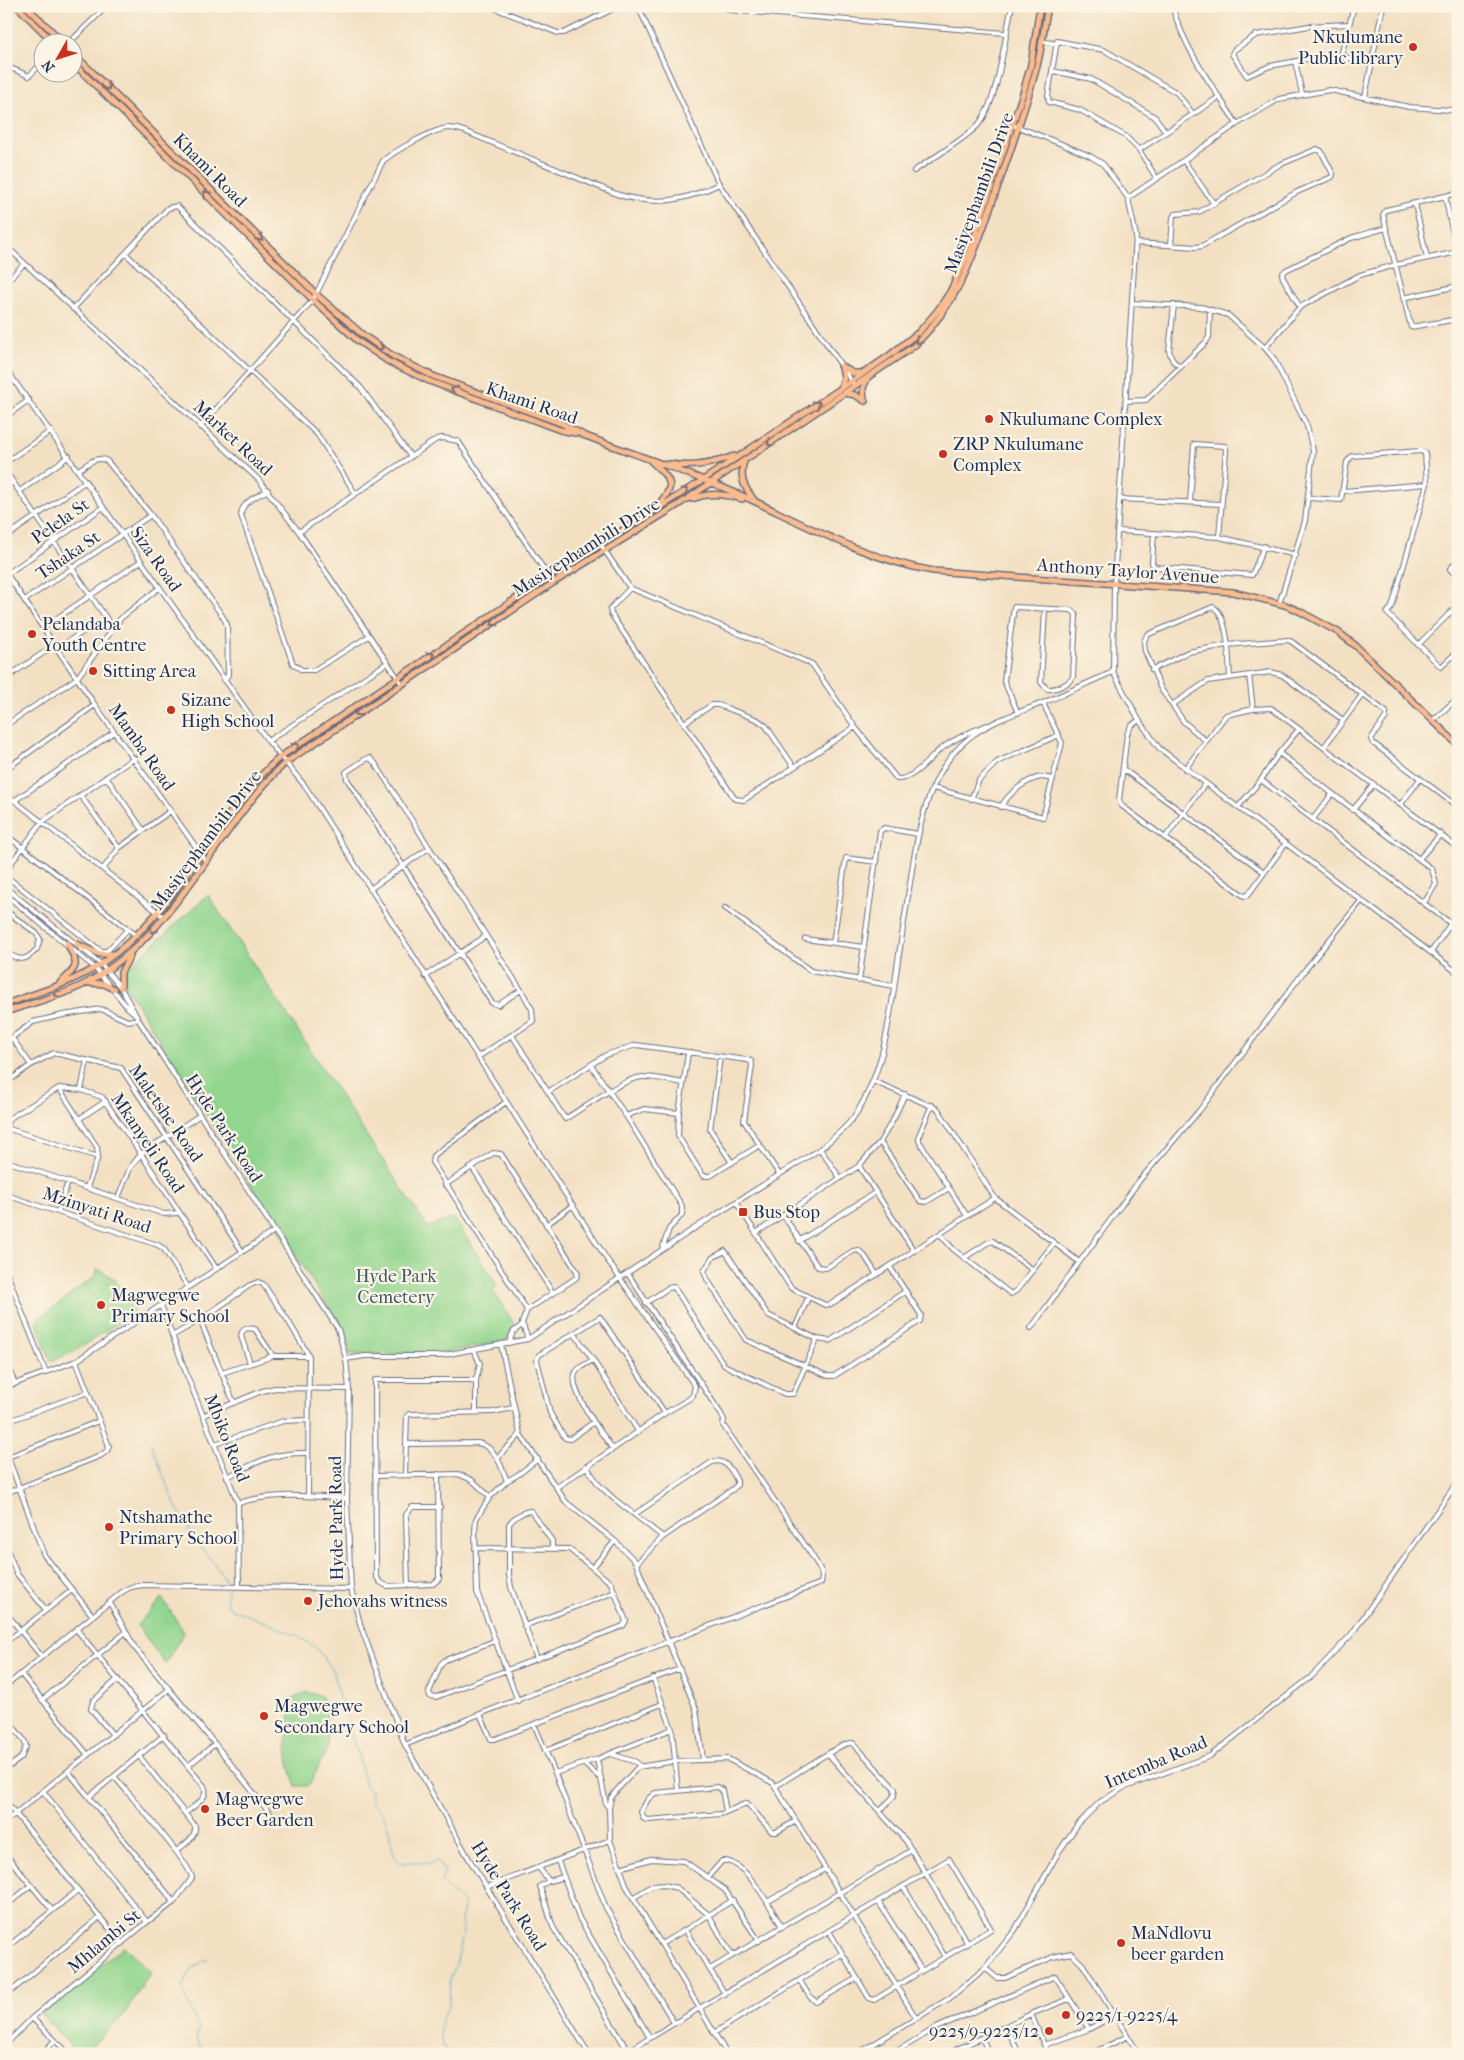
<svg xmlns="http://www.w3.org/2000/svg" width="1464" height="2060" font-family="'IM FELL French Canon',serif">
	<rect width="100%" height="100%" fill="#fcf5e5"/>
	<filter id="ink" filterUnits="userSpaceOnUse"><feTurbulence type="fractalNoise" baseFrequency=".02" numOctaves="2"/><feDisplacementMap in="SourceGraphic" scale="10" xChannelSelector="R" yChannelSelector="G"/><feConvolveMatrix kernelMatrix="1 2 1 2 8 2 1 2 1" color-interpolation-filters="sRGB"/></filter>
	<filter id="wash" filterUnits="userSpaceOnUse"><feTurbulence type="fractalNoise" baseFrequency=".0096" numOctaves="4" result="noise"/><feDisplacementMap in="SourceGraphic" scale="20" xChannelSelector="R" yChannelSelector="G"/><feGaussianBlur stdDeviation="1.12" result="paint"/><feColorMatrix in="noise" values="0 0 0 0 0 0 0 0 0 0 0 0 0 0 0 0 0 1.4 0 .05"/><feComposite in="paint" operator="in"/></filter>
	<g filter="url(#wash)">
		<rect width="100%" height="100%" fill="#f3e0c3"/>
		<path fill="#92d58e" stroke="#568276" d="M208,895L427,1227L454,1218L497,1285L493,1291L515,1325L505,1341L439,1354H350L341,1327L123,982V972Z
			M98,1269L114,1279L134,1312L74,1352L51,1361L36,1321L95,1276Z
			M162,1598L184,1632L165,1664L137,1625Z
			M307,1692L321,1696L326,1710L328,1747L311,1782L307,1786H296C283,1754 287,1732 292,1699Z
			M124,1946L151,1972L124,2015L83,2054H78L41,2014Z"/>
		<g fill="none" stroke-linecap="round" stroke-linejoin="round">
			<path stroke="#47aec6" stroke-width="1" d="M151,1443C163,1474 173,1505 191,1533C202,1551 218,1565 227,1583
				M228,1589L226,1603L230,1608L296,1635L315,1647L328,1663L334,1674L339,1698L347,1709L349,1730L358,1754L365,1786L371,1791V1803C397,1817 386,1859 402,1863C404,1864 407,1862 409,1862C420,1862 427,1865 437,1861L445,1871L441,1881C448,1891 457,1895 465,1904L461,1920L463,1934L456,1965L450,1979L449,2005L441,2021L440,2035L446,2054
				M1455,1884L1458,1885
				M203,2054L196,2038L199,2029L182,1987L192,1969L207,1959"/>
		</g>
	</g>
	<g filter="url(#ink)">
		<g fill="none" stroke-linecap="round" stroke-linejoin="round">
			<g stroke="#676d81" stroke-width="6">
				<path id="minor" d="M489,6L558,33H564L619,6
					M638,6L719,184L853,383
					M1172,6C1186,52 1211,84 1237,124
					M729,10L1005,33
					M1348,24L1309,26L1256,35L1234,50L1232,54L1247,76L1270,66L1329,55L1341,56L1372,64
					M1041,41L1057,44
					M70,42L107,6
					M1341,56L1354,6
					M1295,61L1302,94
					M13,69L29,76L42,63
					M1053,71L1091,79L1155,117L1166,132
					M1365,97L1383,6
					M1013,125L1059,143L1090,156L1103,164L1128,198L1136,236L1114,583L1113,672L1139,720L1159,748L1458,973
					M1139,150L1219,97
					M1184,161L1214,204
					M914,171C931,159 967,138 979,124C999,99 1004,39 1012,6
					M1157,179L1139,150L1125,136L1080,110L1049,102L1048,96L1057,41L1104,50L1177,93L1193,114
					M1458,193L1386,210L1383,215L1411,327L1458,319
					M1445,196L1457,253
					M1128,198L1237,124L1279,99L1330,90L1409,107L1451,110L1458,108
					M1415,204L1427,258
					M1136,243L1196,247L1202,246L1297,192L1332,177L1333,174L1321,151L1317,149L1279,165L1199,212L1175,214L1173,217L1171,245
					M6,246L258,479L299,532L402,684
					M126,254L317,434L355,493
					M6,282L24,264
					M1403,298L1458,286
					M1132,303L1201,307L1228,315L1265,348L1274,359L1307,426L1313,451L1305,521L1279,604
					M1174,305L1169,351L1173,361L1181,367
					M1300,307L1283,278L1282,274L1286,270L1351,238L1386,228
					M73,309L168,208L177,206L361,388L411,457
					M1265,348L1300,307L1360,275L1395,265L1458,252
					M6,369L268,741L305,786L608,1261L695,1386
					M1125,401L1146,400L1206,342L1209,337L1210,309
					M6,416L29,400
					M200,427L313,300L383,161C394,151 434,129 448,128C453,128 459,129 464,131L619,195C657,206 685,201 719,184
					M6,462L51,431
					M78,470C88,464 97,455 107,461L151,515L221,614L227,624L228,675L224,680
					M6,472L113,628
					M6,487L13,482
					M268,490C258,496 241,502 241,515L293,664L302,670H314L369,636
					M20,491L69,456
					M1344,491L1427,484
					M1309,498L1341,500L1347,462L1352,456L1421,451L1425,453L1427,484L1392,607L1387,613L1441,667L1458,651
					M1120,499L1221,504
					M1190,502L1194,444L1225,446L1226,450L1219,537
					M6,521L14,532
					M1118,531L1219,537L1296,555
					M299,532L437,439L443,438L458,441L553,583
					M1154,533L1152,563L1155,567L1252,575L1264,546
					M6,537L86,481
					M601,545L630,588L812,664L855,727L897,779C914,780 930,757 942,748C956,738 971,731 987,725
					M1458,560L1450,569L1458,578
					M6,573L95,705L206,861
					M7,574L103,507
					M630,588L610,609L611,614L735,799L744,800L855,727
					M25,600L151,515
					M44,627L141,561
					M1418,645L1458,605
					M57,649L84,631
					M6,662L14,673
					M1152,670L1188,652L1227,645L1288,640L1292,642L1386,712V717L1371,739L1373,743L1458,807
					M1249,675L1253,709
					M6,678L55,645
					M1172,705L1208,681L1271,672L1282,675L1343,720
					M1018,713L1004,681L1014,607L1071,610L1076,614L1073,677C1069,684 1055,690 1047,689L1041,682L1045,609
					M1139,720L1131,726L1127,734L1119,800L1122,806L1244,896L1248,895L1286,843
					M1432,721L1458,698
					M684,723L712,705H718L724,707L758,720L766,726L794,767
					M6,725L77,678L121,618L159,588
					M268,741L387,663
					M1206,741L1184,722L1161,689L1145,651L1144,641L1147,635L1213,607C1229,615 1229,662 1230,678
					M1324,747L1362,695
					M1279,753L1432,869L1436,884L1424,903
					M6,769L95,705
					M1123,769L1264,872
					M1185,769L1226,715L1253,709L1271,708L1458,848
					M106,777L143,830
					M1261,780L1279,753L1299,729
					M933,788L1043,817L1062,743L1043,703
					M6,794L164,917
					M80,795L119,848
					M971,799L979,780L997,762L1059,735
					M14,801L114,732
					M1401,804L1420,779
					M1001,807C1008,794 1026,779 1042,777C1045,777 1050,779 1053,779
					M1238,807L1261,780L1450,923
					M1353,810L1374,784
					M1313,819L1332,794
					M6,835L137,936
					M1165,838L1205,784
					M1419,859L1441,834
					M103,869L119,848L169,812
					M6,870L42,822L134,758
					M6,876L101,951H107L128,929
					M6,888L101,964L121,988L138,1019L338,1329L346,1359L349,1389L347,1499L351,1589L361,1627L405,1745L468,1857L589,2054
					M370,889L429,848
					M6,895L95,968L128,1008L134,1013
					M725,908L811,971L894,986
					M6,911L36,933L40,939L37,949C26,961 20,962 6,952
					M805,939L864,947
					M833,943L846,858L877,862
					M1431,952L1458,913
					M425,976L486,936
					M859,981L880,831L884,828L918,834
					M512,1035L565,1119C582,1109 626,1076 644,1077C657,1077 670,1081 683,1083
					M12,1038L31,1065
					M6,1042L33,1022L63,1015L101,1009L128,1021L138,1019
					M688,1053L679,1113L678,1136L703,1176H710L760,1145
					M478,1057L533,1021L532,1009L521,990L375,763L370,758L366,759L346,772L347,779L492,1003L498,1005L521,990
					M720,1057L710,1129L732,1163
					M591,1065L626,1116L682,1206V1215L669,1229L662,1250
					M873,1081L938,1109L995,1198L1078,1261
					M6,1083L31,1065L54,1053L121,1068L242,1251
					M59,1088L97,1147L98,1157L87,1187
					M81,1090L87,1060
					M548,1092L606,1055L636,1045L747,1060L751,1061L752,1065L744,1121L779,1174
					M506,1102L433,1156L432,1162L527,1310L522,1323L528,1339
					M932,1105L919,1135V1141L967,1216
					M626,1116L644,1109L679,1113
					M79,1119L106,1101
					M6,1124L10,1118L59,1088L81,1090L102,1097L141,1154L216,1268
					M6,1128L98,1157
					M880,1142L920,1201L926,1202L949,1188
					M820,1149L840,1178
					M6,1161L164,1214L178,1213
					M859,1166L914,1251
					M472,1167L553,1293
					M445,1185L493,1153L501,1154L578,1273L576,1278L527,1310
					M6,1195L158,1245L164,1249L188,1287
					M118,1198L130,1168L141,1154L200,1115
					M736,1202L791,1288L825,1305L831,1304L995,1198
					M58,1212L68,1182
					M783,1215L818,1267L826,1268L853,1251L858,1250L864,1255L877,1275
					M546,1225L573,1205
					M756,1233L859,1166L880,1142L894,1118L905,1094
					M940,1234L953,1249L1011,1294L1017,1290L1054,1243
					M799,1241L876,1192
					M964,1258L987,1243L993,1241L1033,1270
					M890,1267L921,1315L920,1321L834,1376H828L746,1340L707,1279L704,1271L712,1258L725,1251L768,1315L817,1339L830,1341L906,1291
					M6,1271L46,1373
					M646,1303L668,1288L674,1287L724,1365L785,1394H793L817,1339
					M161,1305L188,1378L238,1503L239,1586
					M200,1320L234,1403
					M795,1328L808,1298
					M1031,1328L1139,1181L1199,1111L1305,970L1361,901
					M172,1336L200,1320L250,1285L258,1282L263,1284L287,1319L309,1356L308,1496
					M509,1343L513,1332L522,1325
					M501,1345L520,1434L566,1502L615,1541L635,1561L696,1709L703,1759
					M474,1350L480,1364L476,1380
					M346,1359L365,1356H439L528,1339L695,1228L820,1149C832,1139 844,1130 853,1118C884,1074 890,1018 897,967C902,935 907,902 912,870C919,824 930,769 969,738C989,722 1017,713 1040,704C1065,694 1089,682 1113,672
					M593,1360L638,1431
					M6,1361L15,1384
					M250,1363L241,1336L242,1332L246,1328L255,1329L273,1356
					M222,1373L273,1356H309
					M6,1387L76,1361L274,1231
					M204,1415L262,1391L275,1388L349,1389
					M6,1422L88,1392
					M594,1422L570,1439L565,1438L550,1413L537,1360L539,1355L600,1317L665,1413
					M215,1444L283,1421L307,1420
					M406,1444L478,1443C496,1447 501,1466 507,1481
					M613,1449L665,1413L689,1399L693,1395L695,1386
					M6,1452L44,1555L93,1616
					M8,1457L99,1421
					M498,1459C503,1448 514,1444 520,1434
					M586,1466L599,1485L613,1498L663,1537
					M438,1474L439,1579L433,1584L387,1586L380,1582L376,1576L375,1380H476V1413
					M405,1475L407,1416L409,1414L493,1412L513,1408
					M375,1476L458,1474L472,1480L490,1497
					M227,1477C258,1462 272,1452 308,1453
					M557,1487L613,1449C603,1435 566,1388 576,1372C579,1367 588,1363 593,1360L574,1333
					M6,1493L100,1456L107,1451L109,1446L76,1361
					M238,1503C274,1492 311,1496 347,1499
					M635,1514L712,1462C725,1458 732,1470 737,1481V1485L733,1489L663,1537L636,1564
					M6,1547L17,1574L46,1610
					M475,1548L569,1549L611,1583L626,1621L623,1626L436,1697L430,1696L429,1692L441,1664L445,1660L494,1641
					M593,1567L615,1541
					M408,1585L406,1515L412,1507H440
					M110,1603L135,1648L215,1744L189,1765
					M6,1613L42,1657
					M524,1626L615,1592
					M77,1630L204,1786C210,1798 194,1806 185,1813
					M6,1642L72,1590
					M537,1659L511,1587L509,1575V1524C513,1518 523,1511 531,1511L552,1541V1548
					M21,1674L88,1755
					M653,1678L672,1729L678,1791
					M6,1686L122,1592L131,1587L143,1585L351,1589
					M42,1700L126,1632
					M518,1701L477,1592L475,1532L476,1519L490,1497L507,1481L519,1474L538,1459
					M480,1714L491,1739H495L679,1669
					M6,1718L24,1740L26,1746L21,1758L6,1769
					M534,1724L555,1773L597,1759L672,1729
					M113,1735L91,1709L93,1701L118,1679
					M215,1744L272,1816
					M405,1745L480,1714L821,1583C824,1572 818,1566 813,1557L723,1425L724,1420L721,1414L628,1274
					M545,1751L662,1704
					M611,1754L636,1762L640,1766
					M829,1755L906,1841L968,1944
					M139,1756L195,1826C196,1838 185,1844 176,1851
					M597,1759L606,1804L609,1808
					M584,1764L599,1777
					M68,1771L174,1902
					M555,1773L606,1908L674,2023
					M776,1786L822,1757C831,1753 842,1742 853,1743L895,1789L894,1796L880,1811
					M43,1791L147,1922
					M89,1797L164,1735
					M6,1802L122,1944
					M726,1811L722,1790L718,1787L655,1793L648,1799L641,1812L644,1819L648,1820L721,1814L747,1803L772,1832H776L796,1821
					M6,1821L168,1690
					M6,1855L52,1910
					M558,1861L579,1918L650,2038
					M539,1868L549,1881
					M620,1868L651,1859L684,1861L725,1890L759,1941
					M564,1877L549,1881L540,1886L553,1927L628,2051L949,1859L991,1929L874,2000L869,1998L829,1931
					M708,1877L722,1861C745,1858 772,1910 782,1927
					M903,1886L945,1957
					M487,1887L610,1840
					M633,1898L652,1886L664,1885L677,1888L709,1915L732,1956
					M878,1901L922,1971
					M6,1902L12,1901L31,1885
					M767,1902L825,1869
					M685,1930L733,1900
					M661,1944L685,1930L725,1994
					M6,1948L78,1890
					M985,1968L997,1978H1005L1053,1957L1071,1953L1083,1965L1139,2054
					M710,1969L912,1850
					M800,1981L810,1997L816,2002L857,1978
					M6,2001L8,1994L100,1917
					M1031,2014L1048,2054
					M32,2018L69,2054
					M1007,2027L1019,2054
					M714,2033L842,1954
					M982,2038L989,2054
					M6,2044L32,2018L147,1922L174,1902L192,1878C191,1864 127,1792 114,1776
					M1044,2045L1089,2029L1115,2015
					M42,2054L55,2040
					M727,2054L627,1887L610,1840L609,1808L611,1798L617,1790L638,1767L676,1761L728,1759L773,1783L916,2018
					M857,2054L950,1998L985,1968L1015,1930L1058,1853L1078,1824L1100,1802L1123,1788L1210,1756L1311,1677L1351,1635L1458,1481
					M892,2054L934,2029L1055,1976L1089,2029
					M947,2054L1031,2014L1069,1999
					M1091,2054L1128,2036"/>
			</g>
			<g stroke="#676d81" stroke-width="8">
				<path id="major" d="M17,6L53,42
					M26,6L63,42
					M72,52L317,295L363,335L393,356L433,376L563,424L583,435C641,457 700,476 756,502C813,529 870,560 933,571L1233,592L1285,605L1299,611L1338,632L1356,646L1458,745
					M72,62L313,300L358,341L389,362L429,381L560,430L575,433
					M841,366L853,373H863
					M841,388L844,377L842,368
					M845,393L855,395L865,401
					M864,400L863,388L867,379
					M651,461C673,482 677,485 655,508
					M744,461C739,478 744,487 754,500
					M669,464C693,468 711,464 734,456
					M692,499C709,492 724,494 742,499
					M77,944L99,954H113
					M60,983C79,966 79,965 67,943
					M89,983L104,984L114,989
					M121,988V972L130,956
					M6,1004C38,992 73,983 101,964C179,912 212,818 280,757L548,577L703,480L852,381L890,355L919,332L938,310L950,292L970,250L1023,93L1031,64L1040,6
					M6,1012C31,1003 66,995 88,982C177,933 214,831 285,763L553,583L681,503L914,346C963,298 976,248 998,186C1012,146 1026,107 1037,66C1042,47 1044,26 1048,6"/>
			</g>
			<use href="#minor" stroke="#fff" stroke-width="4"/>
			<use href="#major" stroke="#fbbb8d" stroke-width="5"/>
		</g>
		<defs><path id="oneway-chevron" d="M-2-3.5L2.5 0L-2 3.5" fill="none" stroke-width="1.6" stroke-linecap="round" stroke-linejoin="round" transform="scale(1.25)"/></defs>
		<g stroke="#806e73">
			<use href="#oneway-chevron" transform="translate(107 87) rotate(45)"/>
			<use href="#oneway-chevron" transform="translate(206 194) rotate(-136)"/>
			<use href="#oneway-chevron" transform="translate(260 238) rotate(45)"/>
			<use href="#oneway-chevron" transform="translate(918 341) rotate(136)"/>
			<use href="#oneway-chevron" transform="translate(380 347) rotate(33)"/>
			<use href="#oneway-chevron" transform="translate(454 390) rotate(-159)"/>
			<use href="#oneway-chevron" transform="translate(817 404) rotate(-32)"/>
			<use href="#oneway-chevron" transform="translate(770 443) rotate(146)"/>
			<use href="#oneway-chevron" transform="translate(685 491) rotate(-32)"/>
			<use href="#oneway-chevron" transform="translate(494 623) rotate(146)"/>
			<use href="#oneway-chevron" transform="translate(431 655) rotate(-34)"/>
			<use href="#oneway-chevron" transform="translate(358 713) rotate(147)"/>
			<use href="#oneway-chevron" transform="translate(296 746) rotate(-35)"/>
			<use href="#oneway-chevron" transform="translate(153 930) rotate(131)"/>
			<use href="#oneway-chevron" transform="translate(57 994) rotate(161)"/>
		</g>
	</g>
	<g fill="#c8321e" stroke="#fcf5e5" stroke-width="2">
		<circle cx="1413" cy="47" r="5"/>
		<circle cx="989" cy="419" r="5"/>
		<circle cx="943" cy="454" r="5"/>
		<circle cx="32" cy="634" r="5"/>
		<circle cx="93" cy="671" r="5"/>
		<circle cx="171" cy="710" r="5"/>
		<rect x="738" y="1207" width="10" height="10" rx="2.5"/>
		<circle cx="101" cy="1305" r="5"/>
		<circle cx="109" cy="1527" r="5"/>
		<circle cx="308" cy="1601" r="5"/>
		<circle cx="264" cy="1716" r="5"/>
		<circle cx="205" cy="1809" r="5"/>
		<circle cx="1121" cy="1943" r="5"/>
		<circle cx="1066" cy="2015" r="5"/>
		<circle cx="1049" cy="2031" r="5"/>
	</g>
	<g text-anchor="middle" stroke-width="4.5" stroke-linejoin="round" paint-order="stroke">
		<g font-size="18" fill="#1b2f5e" stroke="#fcf5e5" text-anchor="start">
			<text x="1403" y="43" text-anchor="end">Nkulumane<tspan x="1403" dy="21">Public library</tspan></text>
			<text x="999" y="425">Nkulumane Complex</text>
			<text x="953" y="450">ZRP Nkulumane<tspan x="953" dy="21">Complex</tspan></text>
			<text x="42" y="630">Pelandaba<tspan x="42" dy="21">Youth Centre</tspan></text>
			<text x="103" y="677">Sitting Area</text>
			<text x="181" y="706">Sizane<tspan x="181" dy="21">High School</tspan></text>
			<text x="753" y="1218">Bus Stop</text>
			<text x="111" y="1301">Magwegwe<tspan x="111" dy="21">Primary School</tspan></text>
			<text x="119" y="1523">Ntshamathe<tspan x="119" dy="21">Primary School</tspan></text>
			<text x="318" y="1607">Jehovahs witness</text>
			<text x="274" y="1712">Magwegwe<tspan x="274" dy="21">Secondary School</tspan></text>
			<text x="215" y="1805">Magwegwe<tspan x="215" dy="21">Beer Garden</tspan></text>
			<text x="1131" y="1939">MaNdlovu<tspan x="1131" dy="21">beer garden</tspan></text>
			<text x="1076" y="2021">9225/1-9225/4</text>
			<text x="1039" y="2037" text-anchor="end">9225/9-9225/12</text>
		</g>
		<g font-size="18" fill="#1b2f5e" stroke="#fcf5e5">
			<text transform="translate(210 170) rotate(45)" y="6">Khami Road</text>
			<text transform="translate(979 193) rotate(-70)" y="6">Masiyephambili Drive</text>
			<text transform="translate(532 403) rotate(19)" y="6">Khami Road</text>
			<text transform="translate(233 438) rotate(43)" y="6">Market Road</text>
			<text transform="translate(60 521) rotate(-35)" y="6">Pelela St</text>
			<text transform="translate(586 547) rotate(-32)" y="6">Masiyephambili Drive</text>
			<text transform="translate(68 555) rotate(-34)" y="6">Tshaka St</text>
			<text transform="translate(156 559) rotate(55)" y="6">Siza Road</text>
			<text transform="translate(1128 571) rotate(4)" y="6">Anthony Taylor Avenue</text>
			<text transform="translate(142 747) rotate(55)" y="6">Mamba Road</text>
			<text transform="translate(206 840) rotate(-53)" y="6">Masiyephambili Drive</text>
			<text transform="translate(166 1113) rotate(55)" y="6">Maletshe Road</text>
			<text transform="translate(224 1128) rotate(57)" y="6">Hyde Park Road</text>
			<text transform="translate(148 1143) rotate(56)" y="6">Mkanyeli Road</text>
			<text transform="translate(97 1210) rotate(18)" y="6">Mzinyati Road</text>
			<text transform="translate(227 1438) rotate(68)" y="6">Mbiko Road</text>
			<text transform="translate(336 1518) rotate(-91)" y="6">Hyde Park Road</text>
			<text transform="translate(1156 1762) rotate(-23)" y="6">Intemba Road</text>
			<text transform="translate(509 1896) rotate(58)" y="6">Hyde Park Road</text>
			<text transform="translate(104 1941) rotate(-40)" y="6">Mhlambi St</text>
		</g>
		<g font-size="18" fill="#39586a" stroke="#fcf5e5">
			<text x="396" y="1282">Hyde Park<tspan x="396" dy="21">Cemetery</tspan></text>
		</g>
	</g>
	<rect width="1464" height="2060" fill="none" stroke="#fcf5e5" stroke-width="25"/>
	<g transform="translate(58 58) rotate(231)"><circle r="24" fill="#fcf5e5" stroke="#a2a6af"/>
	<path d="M0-4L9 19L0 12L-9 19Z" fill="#c8321e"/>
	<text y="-8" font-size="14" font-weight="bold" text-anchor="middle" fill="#1b2f5e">N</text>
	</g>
</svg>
